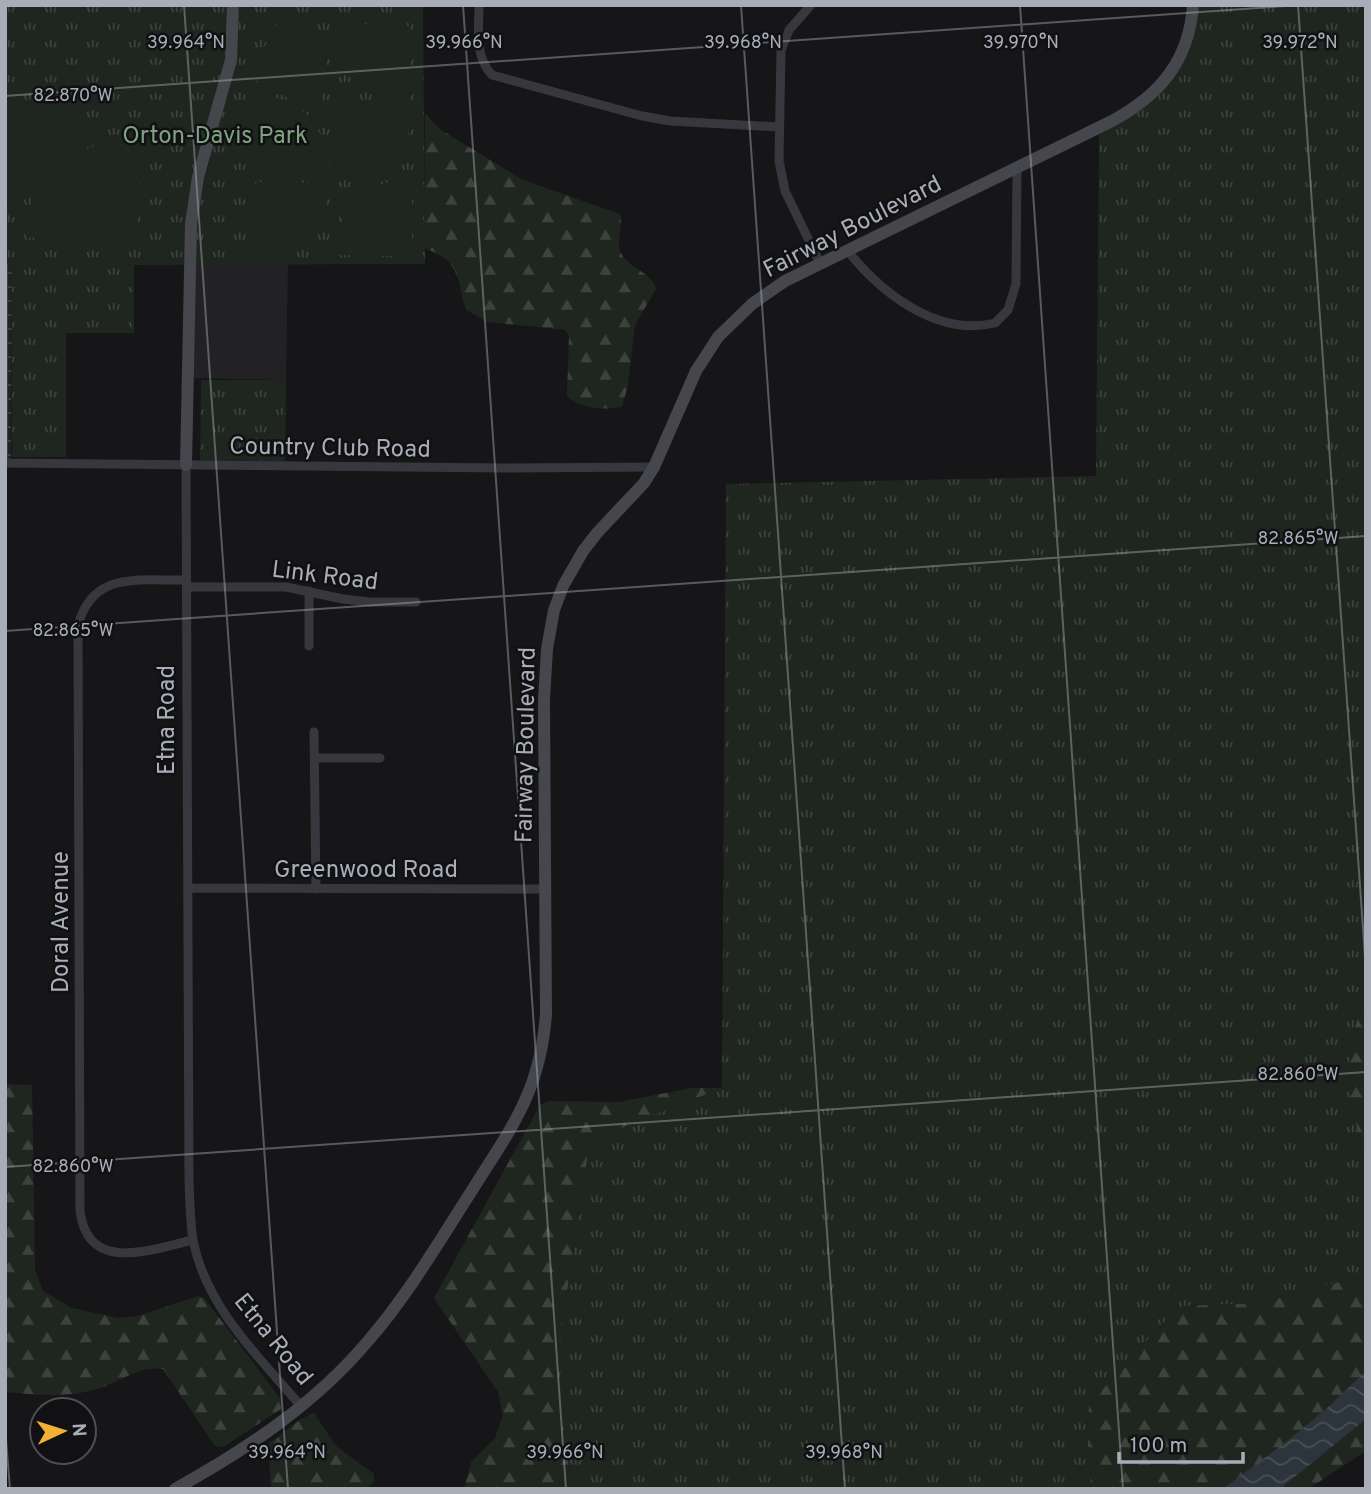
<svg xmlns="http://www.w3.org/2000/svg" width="1371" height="1494" font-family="Overpass,sans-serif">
	<defs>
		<pattern id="industrial-grid" width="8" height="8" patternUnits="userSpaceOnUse" patternTransform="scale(1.75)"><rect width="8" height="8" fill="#222225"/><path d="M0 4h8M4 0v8" fill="none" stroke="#3f3f43"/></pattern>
		<pattern id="grass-tufts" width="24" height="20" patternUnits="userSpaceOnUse" patternTransform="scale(1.75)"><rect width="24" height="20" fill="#1e261f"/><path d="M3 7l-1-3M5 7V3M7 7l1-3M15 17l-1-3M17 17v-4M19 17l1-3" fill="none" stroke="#3c433d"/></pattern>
		<pattern id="forest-firs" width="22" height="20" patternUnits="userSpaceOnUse" patternTransform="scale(1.75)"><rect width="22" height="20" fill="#1e261f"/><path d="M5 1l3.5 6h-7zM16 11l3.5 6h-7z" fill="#3c433d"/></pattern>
		<pattern id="water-waves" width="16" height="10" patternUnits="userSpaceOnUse" patternTransform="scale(1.75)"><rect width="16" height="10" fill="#2c353c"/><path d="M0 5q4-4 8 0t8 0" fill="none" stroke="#485056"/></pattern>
	</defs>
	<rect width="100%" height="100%" fill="#161618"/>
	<path fill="#222225" d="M188,264H288L286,380L187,378Z"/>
	<path fill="url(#industrial-grid)" d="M5,264H12L11,465H5Z"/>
	<path fill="url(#grass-tufts)" d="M5,5H423L425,264L134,265V333H66V457H12V265L5,264Z
		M1198,5H1366V990L1351,1041L1348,1086L1366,1170V1275L1261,1303L1183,1306L1159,1327L1089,1404L1087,1428L1091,1489H572L558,1389V1351L587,1160L611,1132L722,1087L726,484L1096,476L1099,135C1155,102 1195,76 1198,5Z
		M201,380H286L285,461L200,460Z"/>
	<path fill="url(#forest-firs)" d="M425,114L441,130L523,180L620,214C624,227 615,241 621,253C628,268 652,272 656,289L635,325L628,385L622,407C604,410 580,409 567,396L569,335L565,330L488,322L466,310C456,277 461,261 424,248Z
		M1366,990V1170L1348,1086L1351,1041Z
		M5,1084L32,1085L35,1269L43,1291L72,1308L118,1318L138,1316L198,1296L205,1299L280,1398L281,1409L223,1447L215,1446L163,1369C140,1365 120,1382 97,1389C66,1398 37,1395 5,1392Z
		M691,1088H722L611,1132L587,1160L558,1351V1389L572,1489H464L471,1462L495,1438L503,1415L498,1392L434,1298L540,1105L548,1101L619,1102Z
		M1366,1275V1370L1338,1400L1288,1443L1222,1489H1091L1087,1428L1089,1404L1159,1327L1183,1306L1261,1303Z
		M314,1413L336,1446L374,1474V1482L366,1489H271L268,1444L301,1419Z
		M1366,1419V1451L1308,1489H1280Z"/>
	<path fill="#1e261f" d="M287,8C330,37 336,69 316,114L252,78L250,71Z
		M332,24H405L411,29L409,102C358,98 337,74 332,24Z
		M252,94C303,98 324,122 330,172L257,173L251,167Z
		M5,101L82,107L80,133L68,159C91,144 115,138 143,139L136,243L130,248L26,237L28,210L40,188L5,204Z
		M341,102L414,105C409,156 385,177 335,181L336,108Z
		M412,178V251L407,256L335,255C338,205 362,183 412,178Z
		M257,182L329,183C325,234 302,256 252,261L251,188Z"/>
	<path fill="url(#water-waves)" d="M1366,1370V1419L1280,1489H1222C1274,1452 1323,1416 1366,1370Z"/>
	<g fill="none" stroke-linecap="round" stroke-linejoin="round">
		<path stroke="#37383d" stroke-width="9" d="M479,5C479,30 474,56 492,75L642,116L670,121L779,127
			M811,5L789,30L781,51L779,161L785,191L820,263
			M847,250C881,293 937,337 995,323L1008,310L1016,284L1017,167
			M5,463L504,468L654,467
			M186,465L189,1181C190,1200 190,1221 193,1240C206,1307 258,1356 301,1406
			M186,580C140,581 92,570 78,626L80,1211C88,1275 152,1249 193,1240
			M187,587H286L343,599L370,602H416
			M309,646V591
			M314,732L316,889
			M315,758H380
			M188,888L544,889"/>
		<path stroke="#45474d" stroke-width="12" d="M186,465L191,224L198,177L231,60L233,5
			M175,1489C247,1449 315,1404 368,1341C408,1295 438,1243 471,1192C511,1128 540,1093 546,1014L544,700L547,649L554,610L563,586L583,551L597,533L644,483L654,467L696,371L718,337L752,304L785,281L1110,122C1159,96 1189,62 1193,5"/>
	</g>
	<path fill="none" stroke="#a8adb8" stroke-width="2" stroke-opacity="0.45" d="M184,5L288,1489M463,5L566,1489M741,5L845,1489M1020,5L1123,1489M1298,5L1366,971M5,96L1300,5M5,631L1366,536M5,1167L1366,1072M5,1427L10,1489"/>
	<g text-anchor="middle" stroke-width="5" stroke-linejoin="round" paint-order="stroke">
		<g font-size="24" fill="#7fa381" stroke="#111113">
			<text x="215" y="143">Orton-Davis Park</text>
		</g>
		<g font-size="24" fill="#a8adb8" stroke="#111113">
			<text transform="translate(852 226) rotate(-27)" y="8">Fairway Boulevard</text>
			<text transform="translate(330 447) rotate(1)" y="8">Country Club Road</text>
			<text transform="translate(325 575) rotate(7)" y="8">Link Road</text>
			<text transform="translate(166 720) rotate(-90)" y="8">Etna Road</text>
			<text transform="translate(525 745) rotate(-89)" y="8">Fairway Boulevard</text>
			<text x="366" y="877">Greenwood Road</text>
			<text transform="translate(60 922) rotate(-90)" y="8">Doral Avenue</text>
			<text transform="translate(274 1339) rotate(51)" y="8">Etna Road</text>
		</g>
	</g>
	<g font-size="18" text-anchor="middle" fill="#a8adb8" stroke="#111113" stroke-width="5" stroke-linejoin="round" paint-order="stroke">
		<text x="1300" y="48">39.972°N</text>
		<text x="186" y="48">39.964°N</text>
		<text x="464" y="48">39.966°N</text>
		<text x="743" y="48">39.968°N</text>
		<text x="1021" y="48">39.970°N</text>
		<text x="73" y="101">82.870°W</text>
		<text x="1298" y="544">82.865°W</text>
		<text x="73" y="636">82.865°W</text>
		<text x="1298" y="1080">82.860°W</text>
		<text x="73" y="1172">82.860°W</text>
		<text x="287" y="1458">39.964°N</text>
		<text x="565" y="1458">39.966°N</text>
		<text x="844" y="1458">39.968°N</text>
	</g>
	<rect width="1371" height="1494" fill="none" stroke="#a8adb8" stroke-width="14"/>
	<g transform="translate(63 1431) rotate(86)"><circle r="33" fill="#111113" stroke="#4d4f55" stroke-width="2"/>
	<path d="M0-5L12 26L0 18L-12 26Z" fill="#f2b134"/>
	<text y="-10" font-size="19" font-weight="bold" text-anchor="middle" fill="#a8adb8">N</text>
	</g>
	<path d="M1119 1452v10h124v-10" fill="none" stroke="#a8adb8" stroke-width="3.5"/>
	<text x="1130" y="1452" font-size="21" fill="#a8adb8" stroke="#111113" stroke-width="5" paint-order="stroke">100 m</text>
</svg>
